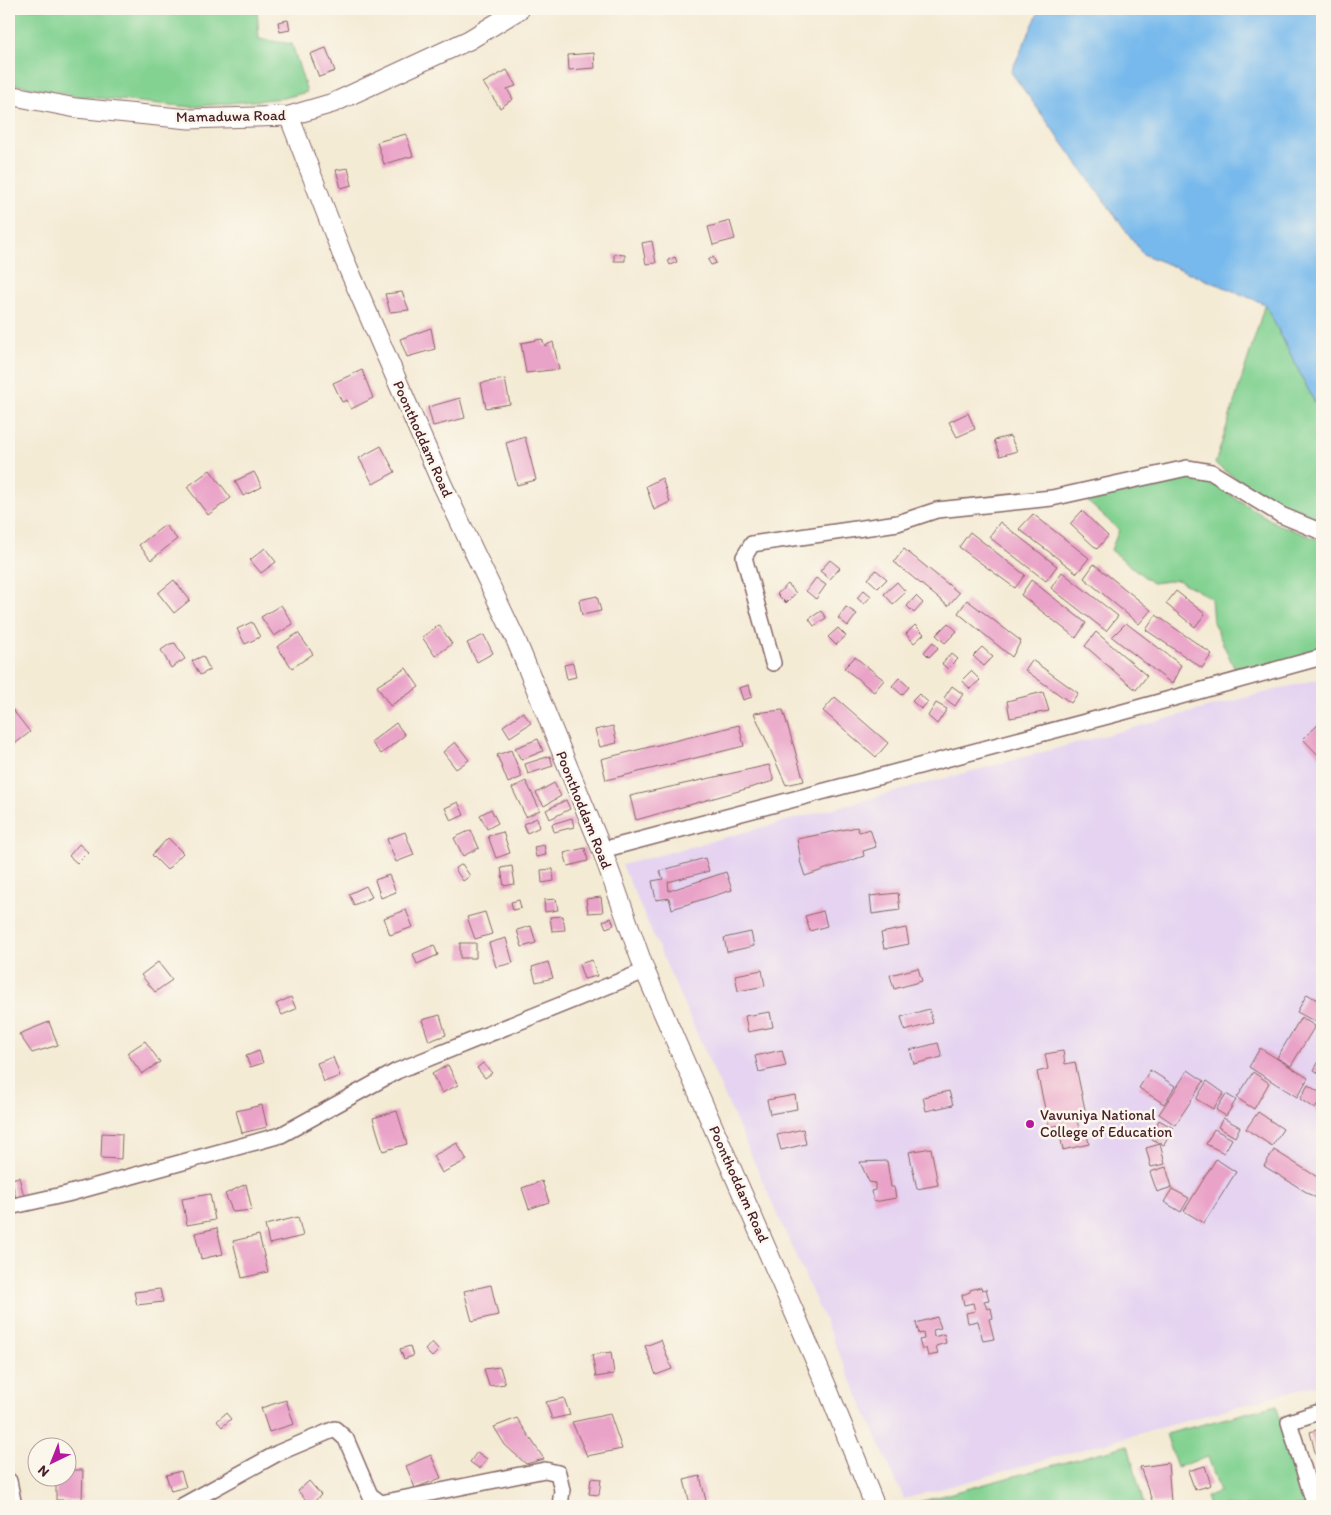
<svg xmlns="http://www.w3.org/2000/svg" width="1331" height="1515" font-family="Itim,sans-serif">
	<rect width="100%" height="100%" fill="#fbf7ec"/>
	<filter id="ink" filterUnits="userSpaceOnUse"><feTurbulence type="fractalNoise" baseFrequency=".02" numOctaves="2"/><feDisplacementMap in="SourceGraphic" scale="10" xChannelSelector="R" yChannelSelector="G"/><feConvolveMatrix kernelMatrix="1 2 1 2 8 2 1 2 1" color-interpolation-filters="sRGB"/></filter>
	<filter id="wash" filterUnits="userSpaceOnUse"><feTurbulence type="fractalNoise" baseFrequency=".0096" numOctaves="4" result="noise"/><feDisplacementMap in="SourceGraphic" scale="20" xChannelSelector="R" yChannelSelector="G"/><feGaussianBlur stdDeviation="1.12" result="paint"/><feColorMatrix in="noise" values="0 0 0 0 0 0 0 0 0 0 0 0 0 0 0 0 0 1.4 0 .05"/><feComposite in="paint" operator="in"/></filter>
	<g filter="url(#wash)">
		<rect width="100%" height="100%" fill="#f4ebd5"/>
		<path fill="#e5d3f1" d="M1322,678V1383L904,1499L622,865L1233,701Z"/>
		<path fill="#83d292" stroke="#66785e" d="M9,9H257L259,39L292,44L307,92L284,98L191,107L76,96L9,83Z
			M1265,304L1322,417V525L1285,508L1241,482L1215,464Z
			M1187,475L1208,481L1277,524L1322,541V651L1237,674L1213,622L1211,598L1178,580L1152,583L1111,550L1119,530L1086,500Z
			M1276,1405L1307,1506H1209L1206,1497L1220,1491L1208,1457L1177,1467L1166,1434Z
			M1128,1445L1144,1506H909L908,1505Z"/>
		<path fill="#77b9ec" stroke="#606c8c" d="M1040,9H1322V417L1265,304L1143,254L1011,72Z"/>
		<g id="blocks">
			<path fill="#eaa3c8" d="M288,20L290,30L280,32L278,22Z
				M326,48L335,71L319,77L310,54Z
				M594,53L595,68L569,70L568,55Z
				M507,70L516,86L507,89L513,99L500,108L483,83Z
				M406,134L413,156L384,164L377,142Z
				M348,168L352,185L341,188L336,170Z
				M730,221L735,239L713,245L708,227Z
				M652,241L656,263L646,264L642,243Z
				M614,254L625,255V261H614Z
				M675,257L677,262L670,265L668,260Z
				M713,257L716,263L711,265L708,260Z
				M402,292L409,310L390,312L385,294Z
				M431,328L435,349L407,357L400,339Z
				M542,339L545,346L553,342L559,369L526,373L521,343Z
				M362,370L373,398L351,409L347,400L342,402L333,383Z
				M505,379L510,404L486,408L481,383Z
				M460,398L465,418L433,426L428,407Z
				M968,413L975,429L957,437L949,422Z
				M1010,436L1017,451L1000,456L994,440Z
				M525,437L536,480L517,485L506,443Z
				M381,446L395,472L373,484L359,458Z
				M210,470L231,498L208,515L187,487Z
				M254,472L262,487L243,496L235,481Z
				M662,478L670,502L654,510L646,486Z
				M1082,511L1108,536L1097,549L1070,524Z
				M1033,514L1089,558L1077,573L1019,529Z
				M1000,522L1057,566L1046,581L989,537Z
				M165,525L177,539L151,560L139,545Z
				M970,532L1025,575L1015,588L959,547Z
				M265,548L276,562L261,573L250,560Z
				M904,549L959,593L948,606L894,562Z
				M830,560L840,568L830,579L820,571Z
				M1094,564L1151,610L1139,624L1084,578Z
				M876,570L887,579L878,588L868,579Z
				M1062,572L1118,616L1106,631L1051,588Z
				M816,578L826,585L816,599L806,591Z
				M174,580L190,600L174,613L158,593Z
				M1031,580L1086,623L1076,638L1021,595Z
				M897,582L906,592L893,604L884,594Z
				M788,584L796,593L786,603L777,594Z
				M864,590L871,596L864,604L857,598Z
				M1176,591L1205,614L1195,627L1166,604Z
				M597,596L601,611L582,615L579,600Z
				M916,596L923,603L914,613L907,606Z
				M967,600L1021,641L1012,657L958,613Z
				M281,605L293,624L274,636L261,617Z
				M846,607L857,614L848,626L838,618Z
				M821,611L826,618L814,626L809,619Z
				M1156,615L1212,654L1202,668L1146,630Z
				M252,622L260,637L245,644L237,629Z
				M948,623L957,631L945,643L936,635Z
				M1126,623L1181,665L1172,684L1112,637Z
				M439,625L452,644L435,656L422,637Z
				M915,625L924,634L914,643L906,634Z
				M838,628L846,636L836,645L828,637Z
				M1096,632L1147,676L1136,690L1085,646Z
				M298,633L313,654L292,668L277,647Z
				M484,635L493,653L477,662L467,643Z
				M933,642L938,648L929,657L924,652Z
				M175,643L185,659L171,668L161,650L170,644Z
				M982,647L993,657L984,666L973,656Z
				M951,653L958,659L948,669L942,664Z
				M203,656L210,670L200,675L192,661Z
				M855,657L884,680L874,692L844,668Z
				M1032,660L1078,693L1071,703L1025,670Z
				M573,663L576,677L567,679L564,665Z
				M406,668L419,687L390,706L377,686Z
				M971,671L980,680L970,689L962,680Z
				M899,678L909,687L902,695L892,686Z
				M749,685L752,697L743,700L739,688Z
				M952,686L963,694L955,706L944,698Z
				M1043,692L1049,711L1010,718L1007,701Z
				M919,694L928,702L921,709L912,701Z
				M835,697L888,743L876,757L823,711Z
				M936,703L947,709L937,724L928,716Z
				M12,709L30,732L12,746L9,742V712Z
				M783,710L804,781L786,785L754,713Z
				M523,712L531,723L510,737L503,726Z
				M1322,721V759L1303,739Z
				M396,723L405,735L381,754L371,742Z
				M739,725L744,746L606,780L601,759Z
				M613,726L617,743L600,747L595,730Z
				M538,739L543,751L521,760L515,748Z
				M455,742L469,760L456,769L443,752Z
				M511,750L522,777L508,783L497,755Z
				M550,756L553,766L528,774L525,764Z
				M769,765L774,781L636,820L630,796Z
				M526,781L540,810L526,817L512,788Z
				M554,783L561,796L544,806L536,793Z
				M566,800L570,809L550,819L546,810Z
				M458,802L464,815L451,821L445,808Z
				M491,809L498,823L487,829L480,815Z
				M537,818L540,827L527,833L523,824Z
				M572,818L574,827L554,832L552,824Z
				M857,827L859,832L870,829L876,847L863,851L864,856L805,876L800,861L801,860L797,839Z
				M471,830L479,848L463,856L454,838Z
				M405,832L414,855L396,862L387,839Z
				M503,832L510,853L496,858L488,836Z
				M168,838L183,853L167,870L152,855Z
				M79,844L88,852L77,863L69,856Z
				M544,845L546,855L536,857L534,847Z
				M585,848L588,861L568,866L564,853Z
				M705,858L709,871L668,882L669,891L726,872L732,890L672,909L669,898L656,900L652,881L663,879L660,871Z
				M462,864L470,876L463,881L455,869Z
				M512,866L515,884L504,886L501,868Z
				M553,869L554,881L542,883L541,870Z
				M389,875L396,892L381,898L375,880Z
				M366,886L372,897L354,905L349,894Z
				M898,893L900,910L872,914L870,896Z
				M601,897L603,912L588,913L586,899Z
				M556,899L558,910L545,912L544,900Z
				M519,900L521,908L513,910L511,902Z
				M406,910L413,927L390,935L384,918Z
				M823,911L827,926L810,931L805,916Z
				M485,912L492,934L475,939L467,917Z
				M563,916L565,930L552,931L550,917Z
				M611,918L614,925L606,928L603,921Z
				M531,926L536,943L522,947L517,930Z
				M906,928L909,944L884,949L881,933Z
				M751,932L754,946L727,952L724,938Z
				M506,938L513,963L496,967L489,943Z
				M460,943H476V958H460Z
				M434,945L438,955L417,964L413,954Z
				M592,960L597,976L584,979L579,964Z
				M158,962L172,980L155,992L141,975Z
				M548,962L553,978L536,982L532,967Z
				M918,968L922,981L894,989L890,975Z
				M762,970L765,986L738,991L735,975Z
				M1307,994L1322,1003V1025L1297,1012Z
				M291,997L296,1009L282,1015L276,1004Z
				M929,1009L933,1023L905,1031L901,1017Z
				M770,1012L773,1027L748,1032L745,1016Z
				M440,1015L446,1035L429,1041L422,1020Z
				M1301,1017L1315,1026L1291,1066L1277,1058Z
				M49,1022L58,1045L32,1053L19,1034Z
				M145,1041L160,1062L142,1074L127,1053Z
				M938,1043L942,1057L914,1064L910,1050Z
				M1260,1048L1308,1078L1297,1097L1249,1067Z
				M782,1050L786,1066L759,1072L755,1056Z
				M259,1051L263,1063L250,1067L246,1056Z
				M1063,1051L1065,1064L1075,1062L1087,1119L1077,1121L1080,1131L1086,1130L1089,1144L1063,1150L1060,1135L1062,1134L1060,1125L1049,1127L1037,1072L1048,1069L1045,1054Z
				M1322,1056V1075L1314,1070Z
				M333,1057L340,1076L324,1082L317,1063Z
				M483,1063L492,1073L485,1078L477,1068Z
				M448,1065L458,1085L442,1093L432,1074Z
				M1150,1070L1175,1086L1164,1104L1139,1088Z
				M1188,1070L1204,1081L1175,1125L1159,1114Z
				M1253,1072L1269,1083L1254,1109L1237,1098Z
				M1207,1081L1224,1093L1213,1109L1196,1099Z
				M1308,1085L1322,1094V1098L1315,1109L1300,1099Z
				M949,1091L953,1105L926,1111L923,1097Z
				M1226,1094L1236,1100L1226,1116L1216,1110Z
				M795,1095L797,1109L770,1114L767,1100Z
				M262,1105L267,1127L242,1133L236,1111Z
				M1322,1109V1129L1317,1111Z
				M397,1111L407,1144L383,1151L373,1118Z
				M1258,1112L1283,1129L1272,1146L1246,1129Z
				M1223,1118L1240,1127L1235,1137L1218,1127Z
				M1159,1120L1173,1128L1164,1145L1150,1138Z
				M803,1129L806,1144L781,1150L777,1135Z
				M1214,1129L1232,1139L1224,1153L1206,1144Z
				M102,1133L122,1134L121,1159L101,1158Z
				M457,1143L467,1160L442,1173L433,1156Z
				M1160,1144L1165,1164L1151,1167L1146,1148Z
				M931,1148L938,1185L917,1189L909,1152Z
				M1274,1150L1322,1180V1199L1321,1201L1264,1166Z
				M1216,1159L1236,1172L1204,1223L1184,1211Z
				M887,1161L891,1187H894L896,1198L874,1202L871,1191L875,1190V1183L869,1182L860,1162Z
				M1166,1167L1172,1187L1157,1192L1150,1172Z
				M19,1177L24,1196L16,1198L11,1179Z
				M542,1181L549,1202L529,1209L522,1188Z
				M246,1184L252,1210L233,1212L225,1194Z
				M1172,1189L1189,1198L1181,1212L1164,1202Z
				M210,1194L215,1220L187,1225L182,1199Z
				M298,1217L303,1236L269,1244L265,1225Z
				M217,1228L223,1254L201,1259L195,1233Z
				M259,1235L268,1272L242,1278L233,1241Z
				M491,1285L498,1315L472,1321L464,1291Z
				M981,1287L982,1290L986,1289L989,1300L984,1301L987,1309L991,1308L993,1318L989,1319L994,1339L983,1341L978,1321L968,1323L966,1313L975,1311L973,1303L964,1305L962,1295L970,1292V1290Z
				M160,1289L163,1302L137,1305L134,1292Z
				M937,1317L941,1328L933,1330L934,1337L944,1334L946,1343L936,1346L938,1354L928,1356L926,1348L922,1350L919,1340L924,1339L923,1333L919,1334L916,1323Z
				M661,1340L672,1369L656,1375L645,1346Z
				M432,1342L439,1350L432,1357L425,1350Z
				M410,1346L413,1356L404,1359L400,1349Z
				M611,1352L614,1374L596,1377L592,1355Z
				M500,1367L505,1384L489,1386L484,1369Z
				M564,1398L570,1415L552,1419L546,1402Z
				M286,1400L294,1424L269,1432L261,1408Z
				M226,1413L231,1419L222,1427L217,1421Z
				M610,1414L622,1449L587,1456L572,1422Z
				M517,1418L544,1459L526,1464L505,1445L494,1427Z
				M1322,1428V1453L1316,1456L1310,1432Z
				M477,1452L487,1459L480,1469L470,1462Z
				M431,1455L441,1478L415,1488L406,1466Z
				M1168,1463L1171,1502L1153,1503L1140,1467Z
				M1205,1466L1211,1485L1195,1490L1188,1471Z
				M68,1470H83L82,1500H56V1478H68Z
				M181,1471L186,1487L171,1491L166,1475Z
				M700,1476L706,1501L690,1504L684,1480Z
				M591,1478L601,1479L599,1495L589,1494Z
				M309,1481L321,1495L310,1505L298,1491Z"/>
		</g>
	</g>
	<g filter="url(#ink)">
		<use href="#blocks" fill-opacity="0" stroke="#866666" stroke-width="1"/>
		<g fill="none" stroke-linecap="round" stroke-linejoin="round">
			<g stroke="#866666" stroke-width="18">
				<path id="minor" d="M773,663L744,557L752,544L898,523L937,510L1052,498L1187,468L1211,472L1281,515L1322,532
					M602,850L1123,712L1322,657
					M9,1207L67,1194L281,1135L397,1071L645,971
					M9,1481L14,1506
					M182,1506L278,1453L335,1429L346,1439L370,1495L381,1503L545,1470L558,1473L562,1490L560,1506
					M1315,1506L1289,1422L1322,1411"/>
			</g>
			<g stroke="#866666" stroke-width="21">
				<path id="tertiary" d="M9,95L76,108L189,119L289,116L333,103L469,40L520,9
					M289,116L342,254L442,484L516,640L602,850L645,971L826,1385L875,1506"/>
			</g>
			<use href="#minor" stroke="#fff" stroke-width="15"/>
			<use href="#tertiary" stroke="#fff" stroke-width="19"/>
		</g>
	</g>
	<circle fill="#b5179e" stroke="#fbf7ec" stroke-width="2" cx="1030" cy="1124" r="5"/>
	<g text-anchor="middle" stroke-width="5" stroke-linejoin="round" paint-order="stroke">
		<g font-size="15" fill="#4a1f2b" stroke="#fbf7ec">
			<text transform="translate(231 116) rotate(-1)" y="5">Mamaduwa Road</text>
			<text transform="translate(423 439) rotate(66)" y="5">Poonthoddam Road</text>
			<text transform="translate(584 810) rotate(68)" y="5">Poonthoddam Road</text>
			<text transform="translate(739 1184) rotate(66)" y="5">Poonthoddam Road</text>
		</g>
		<g font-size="15" fill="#4a1f2b" stroke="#fbf7ec" text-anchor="start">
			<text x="1040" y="1120">Vavuniya National<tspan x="1040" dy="17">College of Education</tspan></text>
		</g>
	</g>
	<rect width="1331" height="1515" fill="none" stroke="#fbf7ec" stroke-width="30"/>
	<g transform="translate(52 1462) rotate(223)"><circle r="24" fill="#fbf7ec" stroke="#b4a19f"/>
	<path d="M0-4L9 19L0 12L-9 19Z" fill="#b5179e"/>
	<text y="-8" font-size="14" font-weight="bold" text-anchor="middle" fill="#4a1f2b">N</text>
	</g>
</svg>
